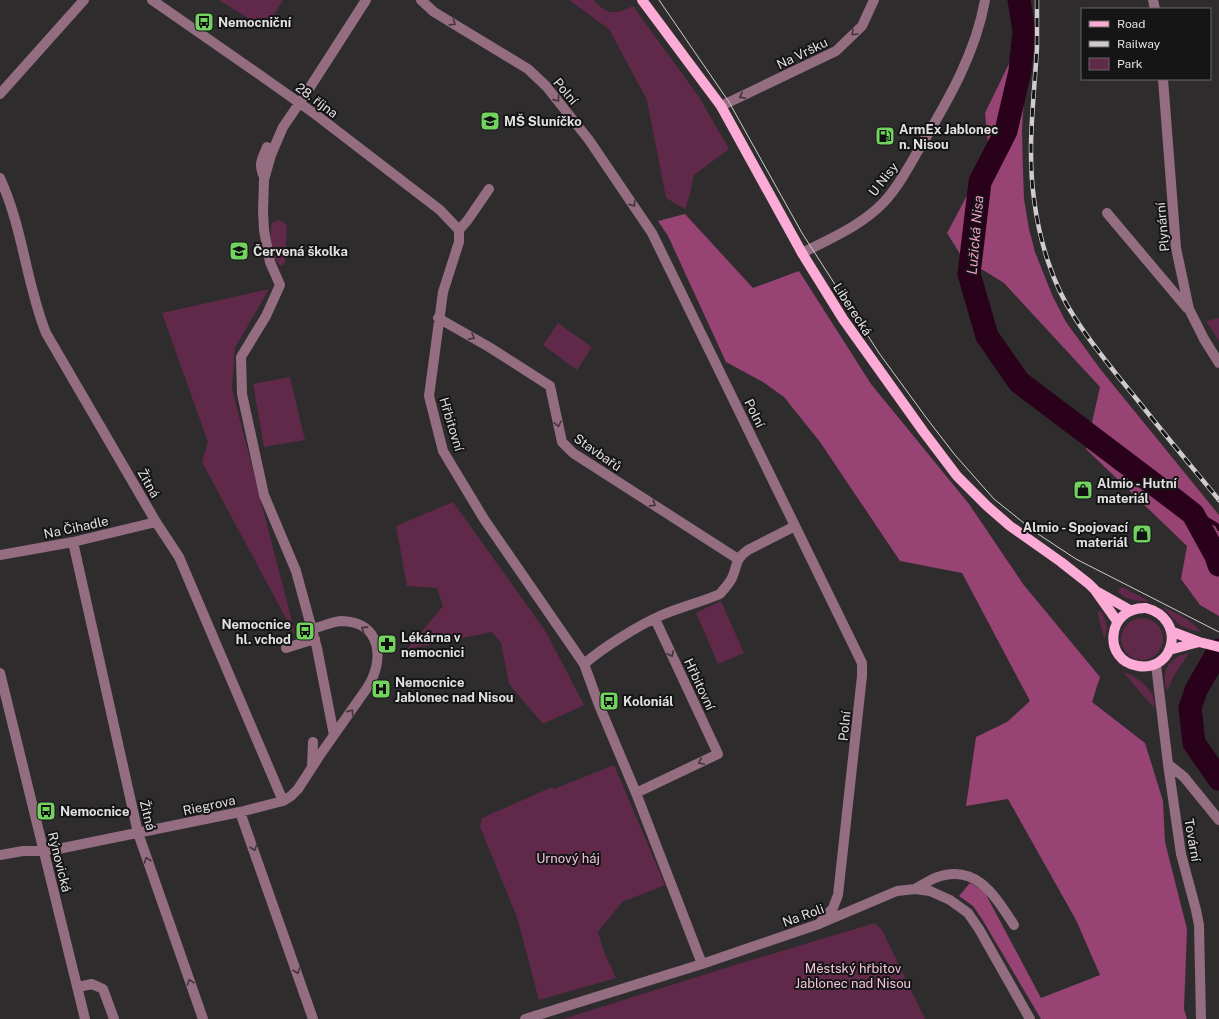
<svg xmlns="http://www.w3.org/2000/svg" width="1219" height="1019" font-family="'Public Sans',sans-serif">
	<rect width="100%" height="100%" fill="#2f2c2e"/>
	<path fill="#602949" d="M219,0H283L265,29Z
		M569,0H594C607,16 616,14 633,6L699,97L729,149L694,175L690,194L685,209L666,198L647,100L609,29Z
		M278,220L283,222L287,226L285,261L284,264L281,266C272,263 269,231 272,223Z
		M269,289L235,348L232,389L296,637L202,462L208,442L162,313Z
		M1219,318V341L1206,321Z
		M558,323L592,347L577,370L543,345Z
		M290,377L305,440L264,447L253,384Z
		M453,502L546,632L584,705L543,724L509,684L501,643L492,632L407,649L443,606L437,588L407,586L396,526Z
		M1122,587L1149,601C1138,602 1127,600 1118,592L1120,588Z
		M721,601L744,653L718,664L696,613Z
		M1163,607C1177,614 1191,619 1201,632C1180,628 1177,624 1163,607Z
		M1098,611L1102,612C1106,622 1109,628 1104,638C1103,631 1097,616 1098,611Z
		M1121 639a21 21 0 1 1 42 0a21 21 0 1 1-42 0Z
		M1189,653L1173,677L1167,691C1161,671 1168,657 1189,653Z
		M1123,672C1136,675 1159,693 1154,708Z
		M614,765L665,885L622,902L598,932L603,949L616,978L539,1000L517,917L480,827L482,818L552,787L554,789Z
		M875,923L882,930L925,1019H563L735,965Z"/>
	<path fill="#974373" d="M1012,0H1028L1027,48L1022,130L1023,171L1024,199L1029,229L1035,252L1053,297L1066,322L1101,370L1219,515V616L1200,605L1181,579L1187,546L1086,449L1100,387L1004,283L983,270L965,262L947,233L989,154L985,113L1019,43Z
		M685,214L753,288L799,271L871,384L969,504L1023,584L1100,677L1092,702L1145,743L1163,801L1165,842L1187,929L1184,1009L1187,1019H1041L982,919L973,906L959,896L970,883L984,891L1041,998L1100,975L1076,920L1008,799L966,806L976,737L1007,722L1030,701L962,573L900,561L820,442L784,397L763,382L726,362L668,236L658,221Z"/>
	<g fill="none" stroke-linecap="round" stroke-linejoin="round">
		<path stroke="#29011a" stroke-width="4" d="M1171,497L1217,525L1219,529"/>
		<path stroke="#29011a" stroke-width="23" d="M1019,0L1024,31L1020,71L1006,131L980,182L969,274L987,336L1019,382L1171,497L1193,514L1216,556L1219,565
			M1219,650L1196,690L1190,708L1194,743L1219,779"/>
		<path stroke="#946d81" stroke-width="10" d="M152,0L260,75L315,114L440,210L459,230
			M421,0L434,12L528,69L546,86L589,140L652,233L862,663V676L838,895L833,908L819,924
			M1153,0L1155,9
			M1163,79L1176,248L1189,309L1204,339L1219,363
			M0,94L84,0
			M721,106L836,51L862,26L874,0
			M264,177C258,164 262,159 267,147
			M0,178C23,228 26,283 46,333L156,522L179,557L283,801
			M489,189L467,221L459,230V242L443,292L429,396L443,451L484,519L584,664L599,705L636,793L702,964
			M1107,213L1187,308
			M802,253C831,238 861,226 884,202C900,185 910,164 922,144C949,99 976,52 985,0
			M438,318L489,347L550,386L562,442L573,453L738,559
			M73,542L138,833L203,1019
			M0,555L73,542L156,522
			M286,648L315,639
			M584,664C604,647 637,626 662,615C681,607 701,602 720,594C724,589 729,584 732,578C738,565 734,560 748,550L795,526
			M1156,665L1168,764L1181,854L1196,910L1199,925L1201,1019
			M0,673L85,1019
			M334,735L317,648L296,571L264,495L242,394L241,357L266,316L280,285L270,262L264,230L263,211L264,180L271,155L283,127L305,95L366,0
			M1168,764L1184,777L1219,820
			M312,767L313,742
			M636,793L718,754L655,619
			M240,812L313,1019
			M0,855L23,851L58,849L240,812L283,801L291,796L298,789L320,755L367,688C385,661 382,622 342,621C333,621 321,627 312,629
			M915,889C922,885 928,881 935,878C976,862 995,896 1014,925
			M78,987L92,984L103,989L114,1019
			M525,1019L702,964L819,924L897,891L915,889L930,891L950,900L968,913L979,929L1030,1019"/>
		<path stroke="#fbabd5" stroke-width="10" d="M642,0L721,106L802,253L843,319L923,431L957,476L987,506L1010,526L1061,562L1089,584L1095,590L1117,621
			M1098,592L1130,610
			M1146,608C1187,619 1175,672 1138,666C1102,661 1106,607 1146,608Z
			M1173,632L1199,642L1219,647
			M1169,650L1199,642"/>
		<path stroke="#cecccd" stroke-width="1" d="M659,0L729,102L802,233L879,353L928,420L955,455L994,499L1035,532L1076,559L1219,632"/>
		<g stroke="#cecccd" stroke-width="4.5">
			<path id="rail" d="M1037,0C1037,16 1037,32 1037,48C1034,98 1027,149 1034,199C1039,239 1052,284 1075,318C1094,348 1117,375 1139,402C1165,435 1192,467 1219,500"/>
		</g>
		<use href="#rail" stroke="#161516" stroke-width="3" stroke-dasharray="9" stroke-linecap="butt"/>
	</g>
	<defs><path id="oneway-chevron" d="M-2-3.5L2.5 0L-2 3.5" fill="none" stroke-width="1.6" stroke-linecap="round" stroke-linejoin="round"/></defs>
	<g stroke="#42343b">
		<use href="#oneway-chevron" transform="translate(453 23) rotate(32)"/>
		<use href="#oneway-chevron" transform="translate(854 33) rotate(135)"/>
		<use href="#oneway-chevron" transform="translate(742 96) rotate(154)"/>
		<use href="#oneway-chevron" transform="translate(557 99) rotate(51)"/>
		<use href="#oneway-chevron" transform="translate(633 204) rotate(55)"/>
		<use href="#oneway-chevron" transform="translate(472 337) rotate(29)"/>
		<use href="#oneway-chevron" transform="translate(558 424) rotate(77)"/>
		<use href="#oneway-chevron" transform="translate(653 504) rotate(33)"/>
		<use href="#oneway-chevron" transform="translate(364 629) rotate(-147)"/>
		<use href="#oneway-chevron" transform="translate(671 654) rotate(65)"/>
		<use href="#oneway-chevron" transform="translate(351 712) rotate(-55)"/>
		<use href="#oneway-chevron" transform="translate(701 762) rotate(155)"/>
		<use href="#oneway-chevron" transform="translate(254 848) rotate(71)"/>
		<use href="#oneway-chevron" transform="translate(147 860) rotate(-109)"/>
		<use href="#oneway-chevron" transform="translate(297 971) rotate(71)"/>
		<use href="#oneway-chevron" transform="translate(190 982) rotate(-109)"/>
	</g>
	<defs>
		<g id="bus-square" transform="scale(1)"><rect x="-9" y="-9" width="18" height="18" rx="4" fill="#71d35e" stroke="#161516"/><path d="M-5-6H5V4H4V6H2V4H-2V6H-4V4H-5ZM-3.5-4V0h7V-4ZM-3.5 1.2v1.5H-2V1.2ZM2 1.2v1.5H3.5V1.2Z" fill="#111"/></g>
		<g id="school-square" transform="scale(1)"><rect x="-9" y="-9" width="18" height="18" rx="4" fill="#71d35e" stroke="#161516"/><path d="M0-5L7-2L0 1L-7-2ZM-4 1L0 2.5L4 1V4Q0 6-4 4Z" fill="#111"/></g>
		<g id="fuel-square" transform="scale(1)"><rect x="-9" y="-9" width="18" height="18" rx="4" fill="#71d35e" stroke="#161516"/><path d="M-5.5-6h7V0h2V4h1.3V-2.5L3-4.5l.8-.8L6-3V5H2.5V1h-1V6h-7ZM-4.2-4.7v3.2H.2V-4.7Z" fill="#111"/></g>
		<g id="shop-square" transform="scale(1)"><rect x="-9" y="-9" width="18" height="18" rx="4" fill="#71d35e" stroke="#161516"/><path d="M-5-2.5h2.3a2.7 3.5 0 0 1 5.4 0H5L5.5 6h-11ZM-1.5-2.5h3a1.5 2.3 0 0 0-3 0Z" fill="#111"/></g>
		<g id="pharmacy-square" transform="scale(1)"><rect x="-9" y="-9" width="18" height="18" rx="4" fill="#71d35e" stroke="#161516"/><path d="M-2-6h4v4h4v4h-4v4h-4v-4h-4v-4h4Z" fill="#111"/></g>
		<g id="hospital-square" transform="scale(1)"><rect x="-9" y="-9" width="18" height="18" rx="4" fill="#71d35e" stroke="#161516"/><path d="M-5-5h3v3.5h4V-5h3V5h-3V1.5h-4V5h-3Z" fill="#111"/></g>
	</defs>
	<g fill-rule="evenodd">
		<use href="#bus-square" x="204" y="22"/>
		<use href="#school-square" x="490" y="121"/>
		<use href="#fuel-square" x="885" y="136"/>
		<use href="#school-square" x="239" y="251"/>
		<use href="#shop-square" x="1083" y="490"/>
		<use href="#shop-square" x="1142" y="534"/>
		<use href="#bus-square" x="305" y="631"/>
		<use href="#pharmacy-square" x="387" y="644"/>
		<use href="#hospital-square" x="381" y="689"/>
		<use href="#bus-square" x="609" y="701"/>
		<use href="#bus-square" x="46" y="811"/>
	</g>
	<g text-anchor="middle" stroke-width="4" stroke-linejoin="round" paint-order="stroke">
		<g font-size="13" font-weight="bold" fill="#e2e0e1" stroke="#161516" text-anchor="start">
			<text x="218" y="27">Nemocniční</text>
			<text x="504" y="126">MŠ Sluníčko</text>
			<text x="899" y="134">ArmEx Jablonec<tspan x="899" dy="15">n. Nisou</tspan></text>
			<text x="253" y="256">Červená školka</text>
			<text x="1097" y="488">Almio - Hutní<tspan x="1097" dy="15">materiál</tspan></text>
			<text x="1128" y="532" text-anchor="end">Almio - Spojovací<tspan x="1128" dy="15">materiál</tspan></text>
			<text x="291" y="629" text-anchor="end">Nemocnice<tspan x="291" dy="15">hl. vchod</tspan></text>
			<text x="401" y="642">Lékárna v<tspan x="401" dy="15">nemocnici</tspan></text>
			<text x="395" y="687">Nemocnice<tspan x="395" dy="15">Jablonec nad Nisou</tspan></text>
			<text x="623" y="706">Koloniál</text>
			<text x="60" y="816">Nemocnice</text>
		</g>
		<g font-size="13" fill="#e2e0e1" stroke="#161516">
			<text transform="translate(802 53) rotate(-26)" y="5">Na Vršku</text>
			<text transform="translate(566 91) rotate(50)" y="5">Polní</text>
			<text transform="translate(317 100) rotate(37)" y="5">28. října</text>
			<text transform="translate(883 179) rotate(-52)" y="5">U Nisy</text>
			<text transform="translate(1162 227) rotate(-95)" y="5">Plynární</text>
			<text transform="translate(853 309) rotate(57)" y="5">Liberecká</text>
			<text transform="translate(755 413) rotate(64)" y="5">Polní</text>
			<text transform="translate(452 424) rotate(73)" y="5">Hřbitovní</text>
			<text transform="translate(598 452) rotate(35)" y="5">Stavbařů</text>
			<text transform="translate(149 483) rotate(60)" y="5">Žitná</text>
			<text transform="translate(76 527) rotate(-12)" y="5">Na Čihadle</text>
			<text transform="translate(700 684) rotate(65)" y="5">Hřbitovní</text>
			<text transform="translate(844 726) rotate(-84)" y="5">Polní</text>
			<text transform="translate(209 805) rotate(-12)" y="5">Riegrova</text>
			<text transform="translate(148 815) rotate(76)" y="5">Žitná</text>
			<text transform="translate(1193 840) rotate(80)" y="5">Tovární</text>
			<text transform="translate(60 862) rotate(76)" y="5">Rýnovická</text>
			<text transform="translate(803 915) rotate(-20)" y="5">Na Roli</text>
		</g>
		<g font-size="13" fill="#f3c3db" stroke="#161516">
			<text x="568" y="863">Urnový háj</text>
			<text x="853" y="973">Městský hřbitov<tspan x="853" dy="15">Jablonec nad Nisou</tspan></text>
		</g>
		<g font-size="14" font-style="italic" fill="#f99dcf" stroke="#161516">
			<text transform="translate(975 235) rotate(-85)" y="5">Lužická Nisa</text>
		</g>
	</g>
	<rect x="1081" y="8" width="130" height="72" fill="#161516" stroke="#686667"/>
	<rect x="1089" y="21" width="20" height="6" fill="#fbabd5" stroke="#686667"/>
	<text x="1117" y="28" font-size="12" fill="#e2e0e1">Road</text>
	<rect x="1089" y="41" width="20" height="6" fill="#cecccd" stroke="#686667"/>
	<text x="1117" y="48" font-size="12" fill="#e2e0e1">Railway</text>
	<rect x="1089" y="58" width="20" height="12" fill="#602949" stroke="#686667"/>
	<text x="1117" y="68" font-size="12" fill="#e2e0e1">Park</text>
</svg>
